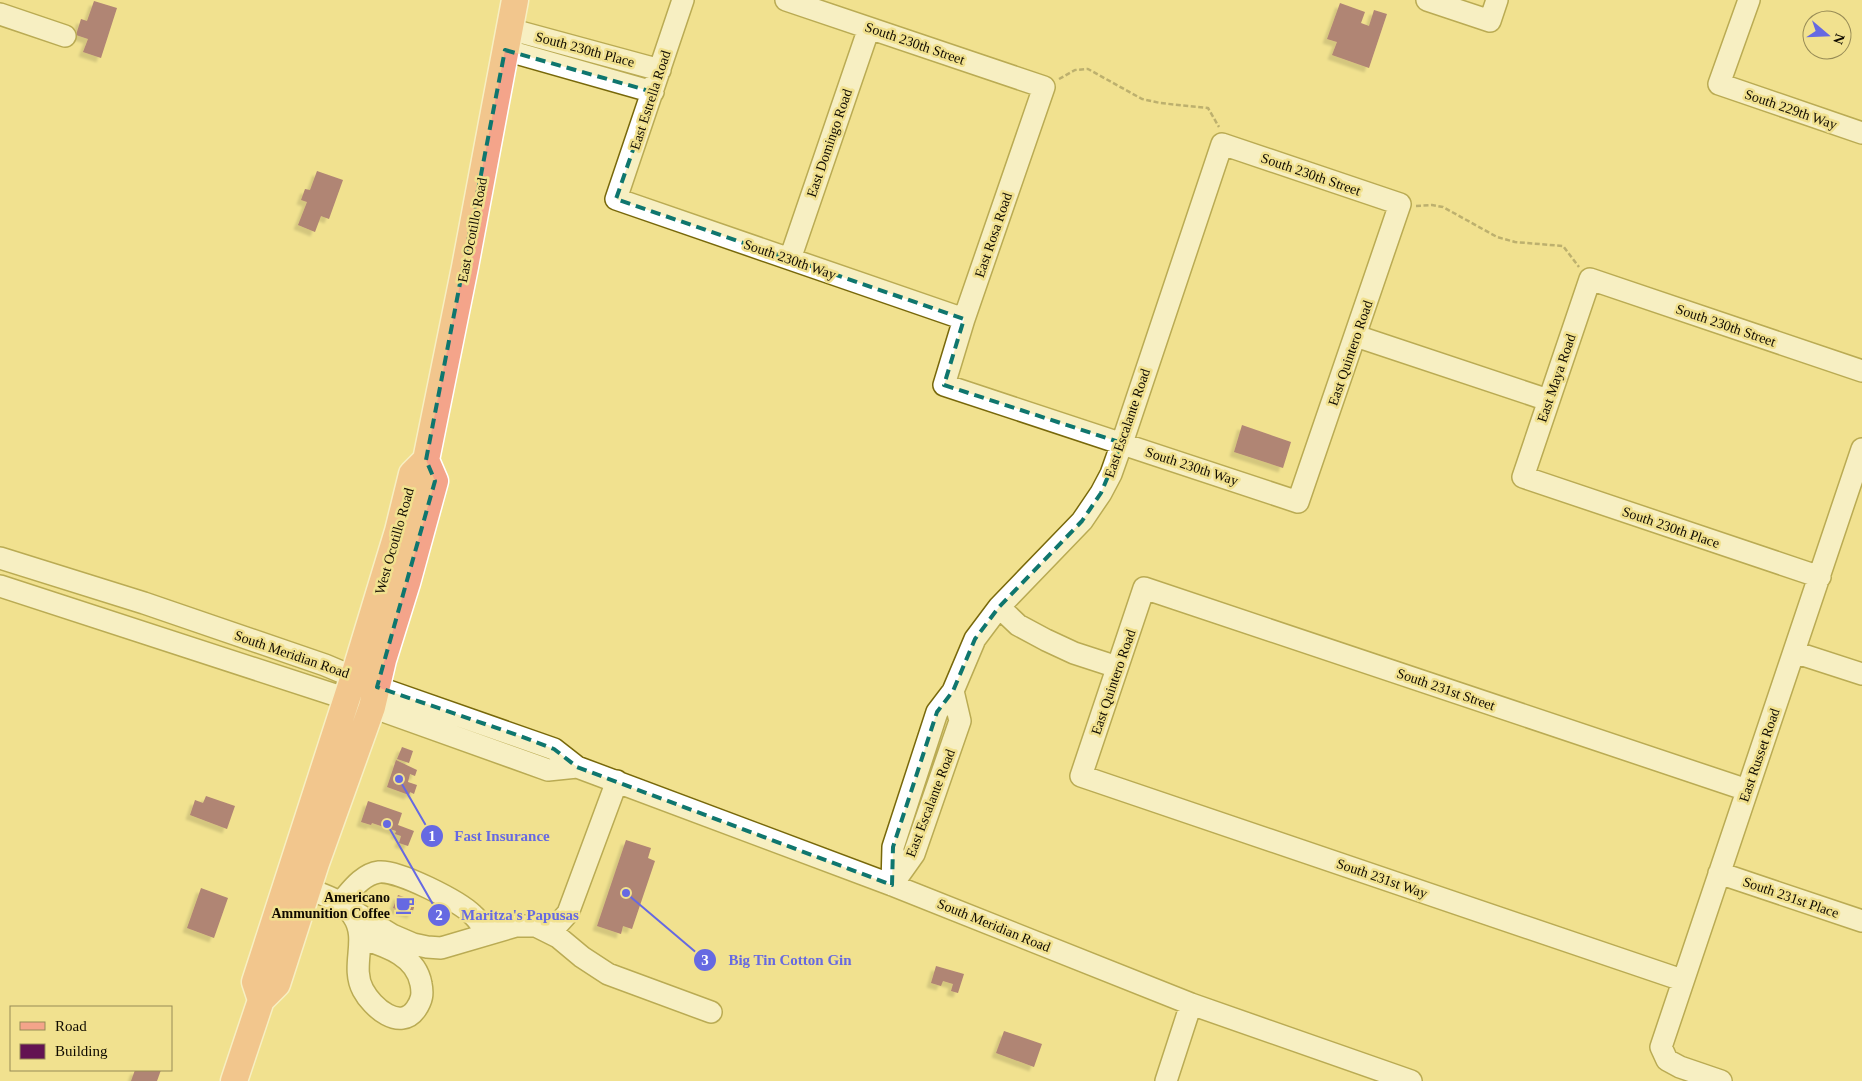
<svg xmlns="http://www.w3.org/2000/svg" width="1862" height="1081" font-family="'Times New Roman',serif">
	<defs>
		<filter id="shadow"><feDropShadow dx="-4.5" dy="4.5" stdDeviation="1" flood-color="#0004"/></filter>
	</defs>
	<rect width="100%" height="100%" fill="#f1e18f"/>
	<path fill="#631352" filter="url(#shadow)" d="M94,1L117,8L101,58L83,52L88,39L76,35L81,19L87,21Z
		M1340,3L1365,12L1361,23L1369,26L1374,10L1387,14L1369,68L1332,55L1337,42L1327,39Z
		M317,171L343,180L329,219L321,216L315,232L298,225L307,202L301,200L305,189L310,190Z
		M1242,425L1291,442L1283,468L1234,452Z
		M402,747L413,751L409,763L397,759Z
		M396,760L417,770L415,776L410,774L408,782L417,785L414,794L410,792L409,795L387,787Z
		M206,796L235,806L227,829L190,815L195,800L203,803Z
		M368,801L402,813L398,825L414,831L408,846L399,843L401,836L395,834L396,831L372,823L371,825L361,822Z
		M626,840L651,848L648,858L655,861L632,929L623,926L621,934L597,926Z
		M201,888L228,898L214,938L187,928Z
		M398,895L416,901L412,914L393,908Z
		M936,966L964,974L958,993L951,991L953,984L943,981L941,986L931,983Z
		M1004,1031L1042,1044L1034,1067L996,1053Z
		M135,1070H161L157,1081H131Z"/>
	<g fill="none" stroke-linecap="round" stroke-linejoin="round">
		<g stroke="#78680a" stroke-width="24">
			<path id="minor" d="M683,0L616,199L964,319
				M786,0L1044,87L964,319L944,385L1298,502L1400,204L1222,144L1122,443L1111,474L1101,493L1082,521L999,607L975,639L953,691L937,712L893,847L892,885
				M1427,0L1490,21L1497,0
				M1749,0L1719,84L1862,133
				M0,14L65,36
				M509,29L660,70
				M505,50L653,92
				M790,259L869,28
				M1356,336L1548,400
				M0,558L144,603L325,665L377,687L554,749L577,767L892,885L1191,1004L1411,1081
				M1820,577L1523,477L1590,279L1862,371
				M0,586L372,707L548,770L577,767
				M999,607L1018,625L1046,640L1074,653L1117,667
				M1794,652L1862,674
				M1719,873L1862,921
				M892,885L914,854L960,721L953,691
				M308,889C324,895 343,900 353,916C369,939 350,966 363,990C372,1007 400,1032 416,1009C422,1000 423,994 421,984C416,955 385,946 361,938
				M550,933L568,913L617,781
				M487,934C483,928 479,920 473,915C459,901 398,870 379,872C362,874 350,892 340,903L392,935L413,944L427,947L441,948L516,926H536L558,937L582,957L608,974L711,1012
				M1682,980L1081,776L1144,588L1747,790
				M1166,1081L1191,1004
				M1721,1081L1680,1067L1667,1060L1661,1047L1862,449"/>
		</g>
		<g stroke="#fff" stroke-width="29">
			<path id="major" d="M426,460L465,267L515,0
				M261,1000L255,982L354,676L398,531L412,474L426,460
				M234,1081L261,1000L277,984L316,863L372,707L383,660L407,583L435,481L426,460"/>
		</g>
		<path stroke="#7e7446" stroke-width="2.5" stroke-dasharray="5 2.5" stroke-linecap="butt" d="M1059,79L1075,70L1088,69L1142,99L1160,103L1208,108L1219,127
			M1416,206L1432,205L1443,207L1497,237L1515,242L1563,246L1579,267"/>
		<use href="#minor" stroke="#fff" stroke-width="21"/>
		<use href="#major" stroke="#f4a48a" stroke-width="26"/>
	</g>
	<path d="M0 0H1862V1081H0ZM505,50L653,92L616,199L964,319L944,385L1122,443L1101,493L1082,521L999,607L975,639L953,691L937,712L893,847L892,885L577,767L554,749L520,736L377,687L435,481L426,460Z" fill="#f1e18f" fill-opacity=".55" fill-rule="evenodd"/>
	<path fill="none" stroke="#0f766e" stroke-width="4" stroke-dasharray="10 6" stroke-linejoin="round" d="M505,50L653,92L616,199L964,319L944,385L1122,443L1101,493L1082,521L999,607L975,639L953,691L937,712L893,847L892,885L577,767L554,749L520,736L377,687L435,481L426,460Z"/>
	<defs>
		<g id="cafe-bare" transform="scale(1.5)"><path d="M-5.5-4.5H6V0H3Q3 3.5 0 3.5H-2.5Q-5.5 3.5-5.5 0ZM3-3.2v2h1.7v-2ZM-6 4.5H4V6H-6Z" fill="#6669e2" stroke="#f1e18f" stroke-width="2.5" paint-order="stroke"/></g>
	</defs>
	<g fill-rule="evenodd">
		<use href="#cafe-bare" x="405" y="905"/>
	</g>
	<g text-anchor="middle" stroke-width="5" stroke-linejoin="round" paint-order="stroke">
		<g font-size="14" fill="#100b00" stroke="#f1e18f">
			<text transform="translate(915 43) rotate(19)" y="5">South 230th Street</text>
			<text transform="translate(585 49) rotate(15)" y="5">South 230th Place</text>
			<text transform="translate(650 100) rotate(-72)" y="5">East Estrella Road</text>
			<text transform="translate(1791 109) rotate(19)" y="5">South 229th Way</text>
			<text transform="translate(829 143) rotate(-71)" y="5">East Domingo Road</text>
			<text transform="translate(1311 174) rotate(19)" y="5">South 230th Street</text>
			<text transform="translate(472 230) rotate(-79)" y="5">East Ocotillo Road</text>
			<text transform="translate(993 235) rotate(-71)" y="5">East Rosa Road</text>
			<text transform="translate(790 259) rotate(19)" y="5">South 230th Way</text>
			<text transform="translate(1726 325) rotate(19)" y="5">South 230th Street</text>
			<text transform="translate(1350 353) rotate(-71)" y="5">East Quintero Road</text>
			<text transform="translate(1556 378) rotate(-71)" y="5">East Maya Road</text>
			<text transform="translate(1127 423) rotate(-71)" y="5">East Escalante Road</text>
			<text transform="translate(1192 466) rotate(18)" y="5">South 230th Way</text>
			<text transform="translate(1671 527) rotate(19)" y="5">South 230th Place</text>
			<text transform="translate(394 541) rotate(-74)" y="5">West Ocotillo Road</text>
			<text transform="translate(292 654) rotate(19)" y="5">South Meridian Road</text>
			<text transform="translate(1113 682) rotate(-71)" y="5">East Quintero Road</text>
			<text transform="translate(1446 689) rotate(19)" y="5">South 231st Street</text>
			<text transform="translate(1759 755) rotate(-71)" y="5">East Russet Road</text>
			<text transform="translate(930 803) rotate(-69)" y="5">East Escalante Road</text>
			<text transform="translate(1382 878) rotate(19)" y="5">South 231st Way</text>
			<text transform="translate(1791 897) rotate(19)" y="5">South 231st Place</text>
			<text transform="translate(994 925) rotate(22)" y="5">South Meridian Road</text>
		</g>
		<g font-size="14" font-weight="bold" fill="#100b00" stroke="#f1e18f" text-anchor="end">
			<text x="390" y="902">Americano<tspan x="390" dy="16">Ammunition Coffee</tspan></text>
		</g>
	</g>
	<path fill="none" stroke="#6669e2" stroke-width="2" d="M399 779L432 836M387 824L439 915M626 893L705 960"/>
	<g fill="#6669e2" stroke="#f1e18f" stroke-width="2">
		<circle cx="399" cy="779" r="5"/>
		<circle cx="387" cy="824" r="5"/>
		<circle cx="626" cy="893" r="5"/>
		<circle cx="432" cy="836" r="12"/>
		<circle cx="439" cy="915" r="12"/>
		<circle cx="705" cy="960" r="12"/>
	</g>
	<g font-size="15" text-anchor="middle" font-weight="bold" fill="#fff">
		<text x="432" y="841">1</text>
		<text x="439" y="920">2</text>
		<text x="705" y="965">3</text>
	</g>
	<g font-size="15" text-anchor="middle" font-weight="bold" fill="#6669e2" stroke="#f1e18f" stroke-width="5" stroke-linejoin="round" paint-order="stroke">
		<text x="502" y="841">Fast Insurance</text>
		<text x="520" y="920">Maritza's Papusas</text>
		<text x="790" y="965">Big Tin Cotton Gin</text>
	</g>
	<rect x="10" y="1006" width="162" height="65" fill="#f1e18f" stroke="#978b56"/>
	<rect x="20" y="1022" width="25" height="8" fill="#f4a48a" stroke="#978b56"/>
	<text x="55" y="1031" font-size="15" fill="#100b00">Road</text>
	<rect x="20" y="1044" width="25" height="15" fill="#631352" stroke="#978b56"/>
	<text x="55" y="1056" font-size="15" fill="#100b00">Building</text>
	<g transform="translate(1827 35) rotate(109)"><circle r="24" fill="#f1e18f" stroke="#978b56"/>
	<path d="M0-4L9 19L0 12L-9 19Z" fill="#6669e2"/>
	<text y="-8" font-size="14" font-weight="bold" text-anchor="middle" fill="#100b00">N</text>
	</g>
</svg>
